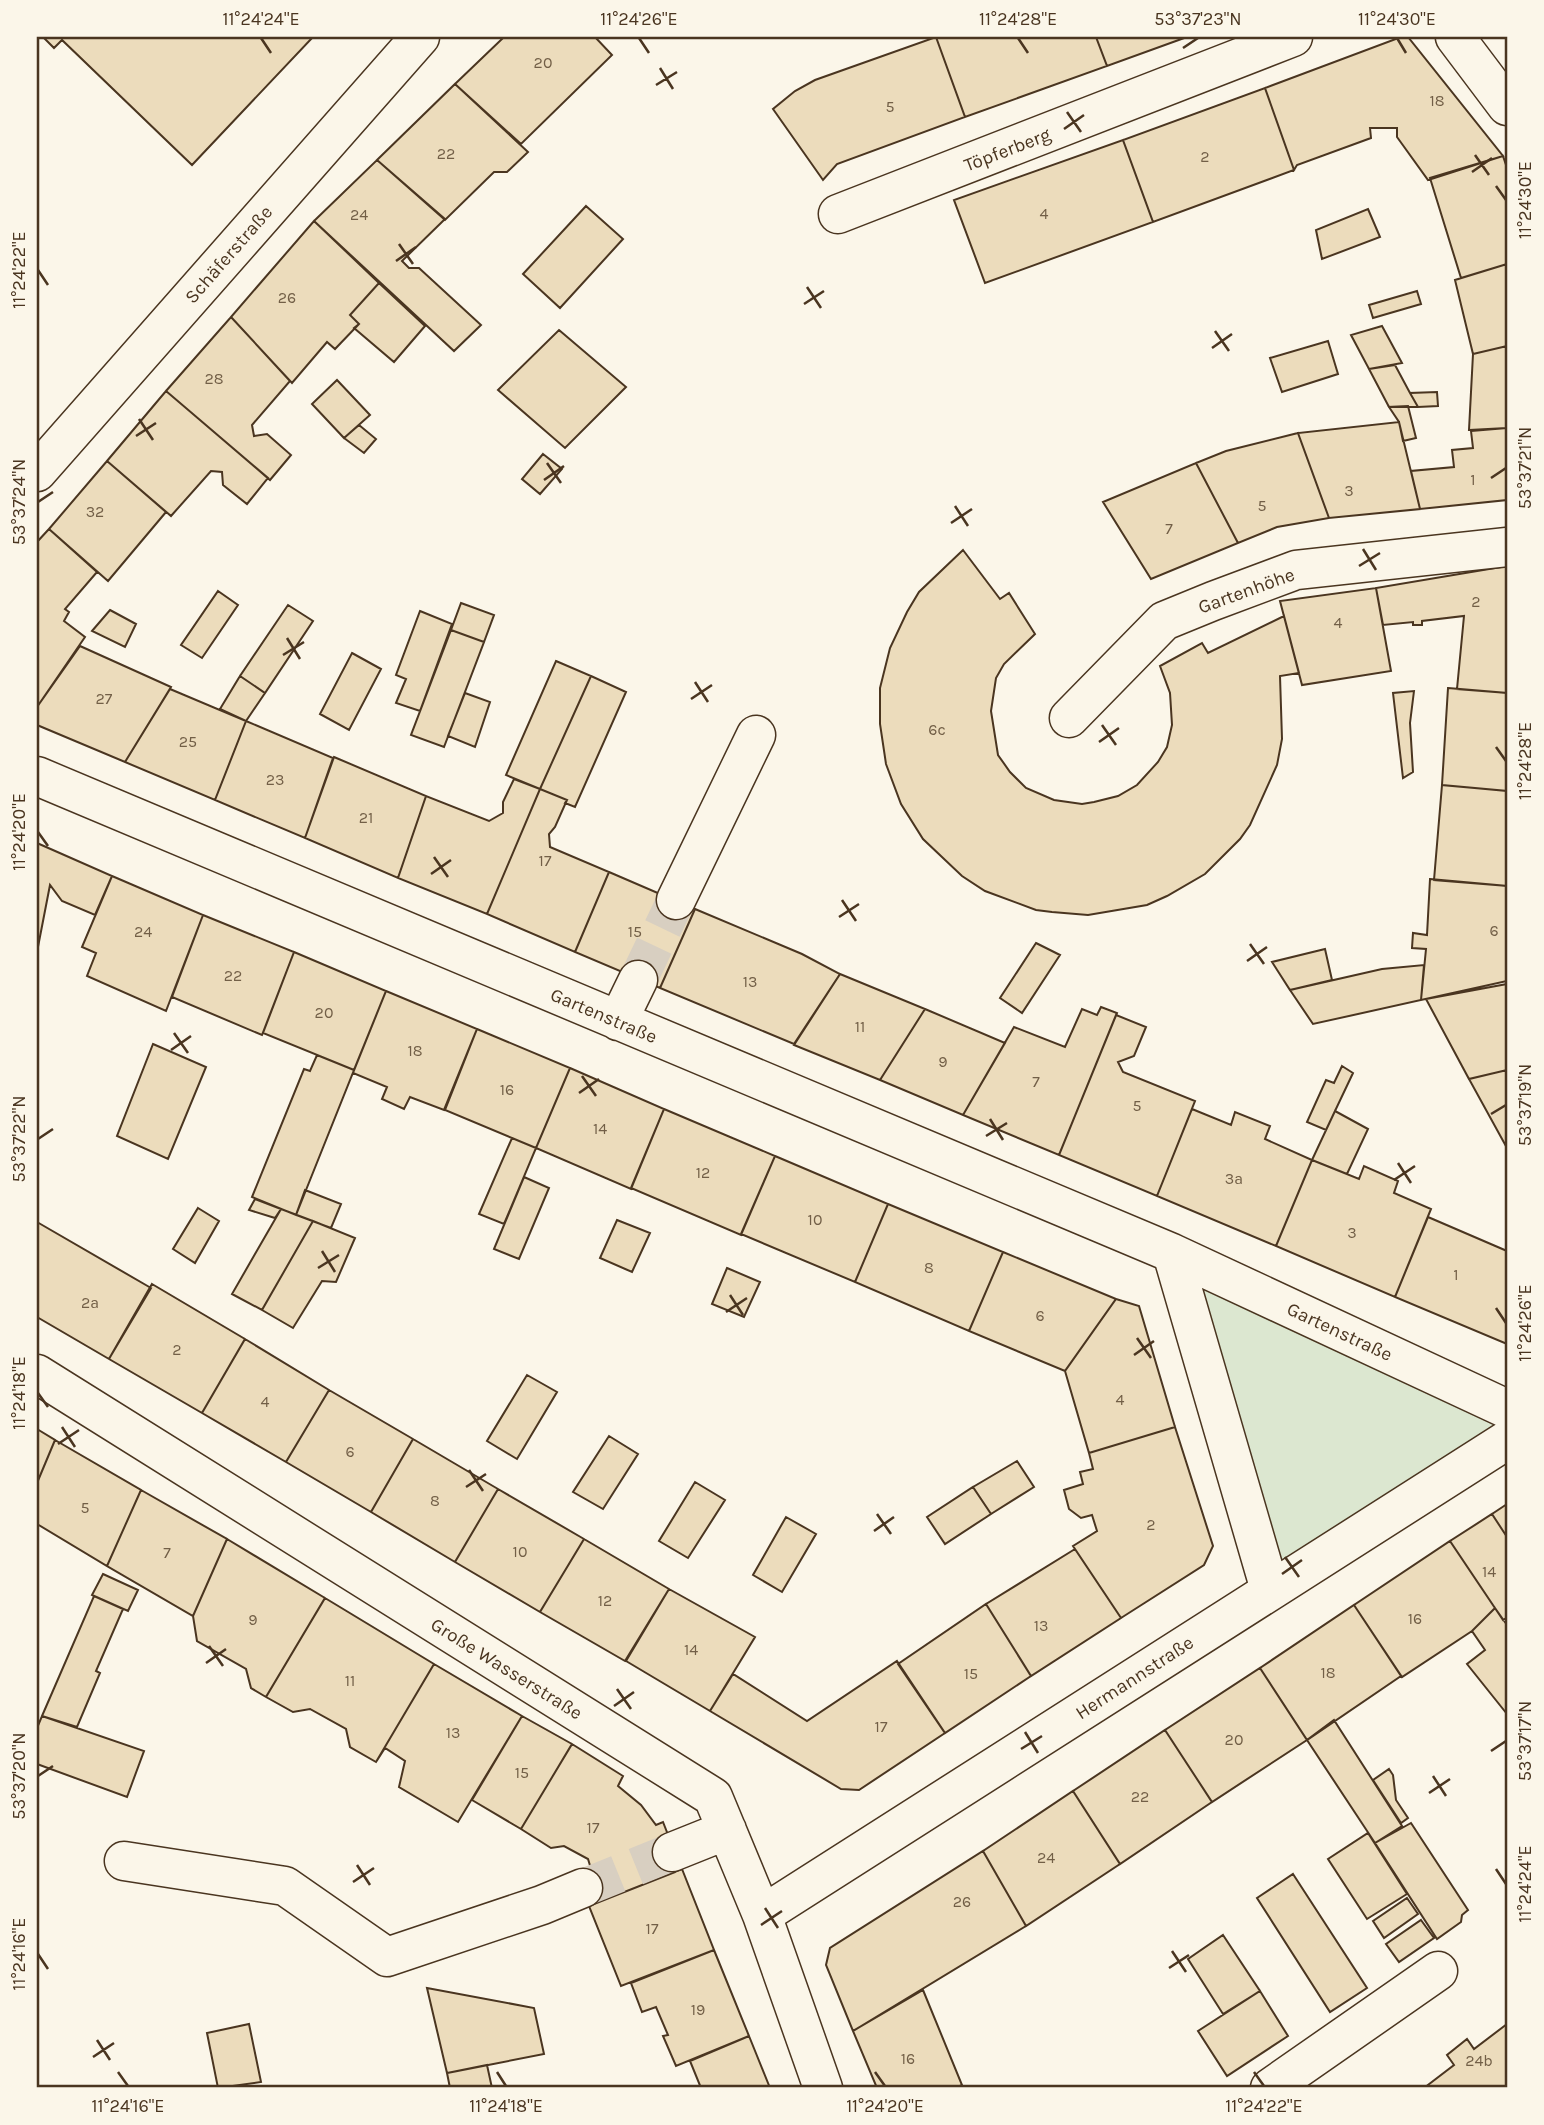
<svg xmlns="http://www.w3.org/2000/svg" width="1544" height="2125" font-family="Karla,sans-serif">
	<rect width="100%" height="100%" fill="#fbf6e9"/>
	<path fill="#dce7d0" stroke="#887966" stroke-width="2" d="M1172,1253L1507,1409V1440L1270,1590Z"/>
	<path fill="#ecdcbc" stroke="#4a3520" stroke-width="2" d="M43,37H313L192,165L62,40L54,48Z
		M504,37H595L612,55L521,144L455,84Z
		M936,37L965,117L837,164L823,180L773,109L795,91L815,80Z
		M936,37H1096L1107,66L965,117Z
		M1096,37H1187L1107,66Z
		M1401,37H1408L1503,156L1428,180L1397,137V128H1370L1371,138L1297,165L1294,170L1265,88Z
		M455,84L528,152L507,172H494L445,220L377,160Z
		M1265,88L1294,170L1153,222L1123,140Z
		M1123,140L1153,222L985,283L954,200Z
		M1503,156L1507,168V264L1461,278L1430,178Z
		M377,160L445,219L402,261L409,268H419L481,325L454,351L314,221Z
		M586,206L623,239L560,308L523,274Z
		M1368,209L1380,237L1322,259L1316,230Z
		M314,221L379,283L350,315L359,324L335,349L327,342L292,383L231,317Z
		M1507,264V346L1473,354L1455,280Z
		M379,283L425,326L394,362L354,328L359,324L350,315Z
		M1417,291L1421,304L1373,318L1369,305Z
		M231,317L290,381L252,425L254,436L267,434L291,455L270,480L166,391Z
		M1382,326L1402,363L1369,369L1351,335Z
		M559,330L626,387L565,448L498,390Z
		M1328,341L1338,374L1282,392L1270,358Z
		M1507,346V428L1469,430L1473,354Z
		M1395,365L1410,393L1418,407H1389L1369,369Z
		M337,380L370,415L344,438L312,404Z
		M166,391L268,478L247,504L223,485L222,472L211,471L171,516L107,461Z
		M1437,392L1438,406L1418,407L1410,393Z
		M1408,406L1416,438L1403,441L1399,422L1389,407Z
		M1399,422L1420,509L1329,518L1298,433Z
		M359,425L376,439L364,453L344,438Z
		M1507,428V500L1420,509L1411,471L1454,467L1452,450L1473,448L1471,431Z
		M1298,433L1329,518L1277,527L1238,543L1196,463L1226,451Z
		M543,454L562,469L540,494L522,479Z
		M107,461L166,512L108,581L49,529Z
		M1196,463L1238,543L1151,579L1103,502Z
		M49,529L97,572L65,609L69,612L64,621L85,637L37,707V542Z
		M963,550L1000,599L1009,593L1035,634L1004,664L996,678L991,711L998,755L1010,772L1026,788L1054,800L1082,804L1094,802L1118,796L1137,785L1158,762L1167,747L1172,725L1170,693L1160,666L1202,643L1208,653L1284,616L1299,673L1280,676L1282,739L1277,765L1250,825L1240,839L1205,874L1167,896L1147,905L1088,915L1052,912L1036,910L985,891L962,876L923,839L901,804L886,764L880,724V688L890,648L907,612L919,592Z
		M1507,566V693L1457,689L1464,616L1422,621V625H1413V622L1383,625L1376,588Z
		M1376,588L1391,671L1302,685L1280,601Z
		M218,591L238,605L202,658L181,645Z
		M461,603L494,615L484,642L451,630Z
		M288,605L313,621L265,693L240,676Z
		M110,610L136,624L125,647L92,631Z
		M420,611L452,624L420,711L396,703L406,679L396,675Z
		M451,630L484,642L444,747L411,735Z
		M80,646L171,687L125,762L37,725V707Z
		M352,653L381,669L349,730L320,714Z
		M556,661L591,676L540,789L506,775Z
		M240,676L265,693L246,721L220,709Z
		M591,676L626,692L575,807L565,803L567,800L540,789Z
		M1448,688L1507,693V791L1442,785Z
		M170,689L246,721L215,800L125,762Z
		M1414,691L1410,723L1413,772L1403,778L1393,693Z
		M465,693L490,702L475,747L448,736Z
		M246,721L333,758L305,838L215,800Z
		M334,757L426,796L398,878L305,838Z
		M514,779L540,789L487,914L398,878L426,796L489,821L503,813V802Z
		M1442,785L1507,791V886L1434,880Z
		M540,789L567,800L555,827L549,834L550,847L609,872L575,952L487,914Z
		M37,843L112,876L95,915L62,901L50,885L37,952Z
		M609,872L695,909L660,988L575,952Z
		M112,876L203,915L166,1011L87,976L96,953L82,947Z
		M1430,879L1507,886V981L1421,1000L1426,949L1412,948L1413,933L1427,935Z
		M695,909L802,954L840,974L794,1044L660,988Z
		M203,915L294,952L262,1035L172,997Z
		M1036,943L1060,955L1022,1013L1000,998Z
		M1325,949L1332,980L1290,990L1272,962Z
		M294,952L386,991L354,1070L263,1033Z
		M1424,965L1421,1000L1313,1024L1290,990L1382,969Z
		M840,974L925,1009L880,1080L794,1045Z
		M1507,984V1070L1469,1079L1426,999Z
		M386,991L477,1029L444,1110L410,1097L404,1109L382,1099L387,1087L353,1073Z
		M1101,1007L1117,1013L1059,1155L963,1115L1014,1027L1065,1047L1082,1009L1097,1015Z
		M925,1009L1005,1043L963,1115L880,1080Z
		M1116,1015L1146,1027L1134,1056L1118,1062L1123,1072L1195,1101L1157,1196L1059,1155Z
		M477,1029L570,1068L536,1148L445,1110Z
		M153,1044L206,1067L168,1159L117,1136Z
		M317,1055L354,1070L296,1215L252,1197L304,1069L310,1071Z
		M1342,1066L1353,1073L1326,1130L1307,1122L1326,1080L1334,1083Z
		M570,1068L664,1109L631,1189L536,1148Z
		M1507,1070V1148L1469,1079Z
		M664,1109L775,1156L741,1235L631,1188Z
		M1192,1109L1231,1125L1235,1112L1270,1126L1265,1139L1312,1160L1276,1246L1157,1196Z
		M1335,1111L1368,1129L1347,1174L1312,1160Z
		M512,1138L536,1148L504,1224L479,1214Z
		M775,1156L888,1204L855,1282L741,1234Z
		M1312,1160L1359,1179L1364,1166L1398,1181L1394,1193L1431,1209L1395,1297L1276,1246Z
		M524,1177L549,1188L519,1259L494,1249Z
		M305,1190L341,1204L331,1228L296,1215Z
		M255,1199L281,1209L275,1218L249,1210Z
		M888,1204L1003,1252L969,1331L855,1282Z
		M198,1208L219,1221L195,1263L173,1249Z
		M281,1209L313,1221L262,1310L232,1294Z
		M1428,1217L1507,1251V1344L1395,1297Z
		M617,1220L650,1233L632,1272L600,1258Z
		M313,1221L355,1238L336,1282L322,1281L293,1328L262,1310Z
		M37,1222L151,1288L109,1359L37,1317Z
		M1003,1252L1116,1299L1065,1371L969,1331Z
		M727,1268L760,1282L744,1317L712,1304Z
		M152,1284L245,1339L202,1413L109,1359Z
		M1116,1299L1139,1306L1175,1427L1089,1453L1065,1371Z
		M245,1339L329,1390L286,1462L202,1413Z
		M527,1375L557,1392L517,1459L487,1441Z
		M329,1390L413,1439L371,1512L286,1462Z
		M1175,1427L1213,1546L1204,1565L1121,1618L1073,1546L1097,1531L1092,1515L1081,1518L1069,1509L1064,1490L1083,1484L1080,1472L1093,1469L1089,1453Z
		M37,1429L55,1440L37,1483Z
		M609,1436L638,1454L603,1509L573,1492Z
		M413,1439L498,1489L455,1562L371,1512Z
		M55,1440L141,1490L107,1566L37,1524V1483Z
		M1017,1461L1034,1487L991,1514L973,1487Z
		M695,1482L725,1500L688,1558L659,1541Z
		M973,1487L991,1514L945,1544L927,1517Z
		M498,1489L584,1539L540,1612L455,1562Z
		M141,1490L227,1539L193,1616L107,1566Z
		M1507,1504V1537L1492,1514Z
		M1492,1514L1507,1537V1618L1503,1620L1450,1541Z
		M786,1517L816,1534L782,1592L753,1575Z
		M227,1539L325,1598L266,1697L251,1688L246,1669L197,1641L193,1616Z
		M584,1539L669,1589L625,1661L540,1612Z
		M1450,1541L1495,1608L1472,1631L1402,1677L1354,1605Z
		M1075,1549L1121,1618L1031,1676L986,1604Z
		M103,1574L138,1590L128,1611L92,1595Z
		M669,1589L755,1637L710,1711L626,1661Z
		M94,1596L123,1609L96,1671L100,1673L77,1727L42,1716Z
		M325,1598L434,1664L376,1762L350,1747L346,1729L310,1709L293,1712L266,1697Z
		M986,1604L1031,1676L945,1733L898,1664Z
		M1354,1605L1401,1676L1307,1740L1260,1668Z
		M1495,1608L1507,1625V1714L1467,1664L1485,1650L1472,1631Z
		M897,1661L945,1733L859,1790L841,1789L710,1711L733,1674L807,1721Z
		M434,1664L522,1716L458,1822L399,1787L405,1761L385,1748L376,1762Z
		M1260,1668L1307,1740L1212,1802L1165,1730Z
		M42,1716L144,1751L127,1797L37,1764V1728Z
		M522,1716L572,1744L521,1829L472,1800Z
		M1334,1720L1402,1826L1375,1843L1307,1740Z
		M1165,1730L1212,1802L1120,1864L1073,1791Z
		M572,1744L623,1776L618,1786L641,1805L656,1825L663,1822L672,1845L675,1872L589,1906L582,1886L592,1872L588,1859L564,1846L551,1848L521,1829Z
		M1389,1769L1393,1775L1396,1800L1408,1818L1401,1823L1373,1780Z
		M1073,1791L1120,1864L1026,1926L983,1851Z
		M1411,1823L1468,1910L1462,1915L1461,1922L1437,1939L1375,1843Z
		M1368,1833L1407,1894L1367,1919L1328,1859Z
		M983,1851L1026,1926L853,2031L826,1965L830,1948Z
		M682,1869L714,1950L621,1986L589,1906Z
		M1293,1874L1367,1988L1330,2012L1257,1898Z
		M1407,1898L1418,1914L1384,1938L1373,1921Z
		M1421,1920L1434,1938L1399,1962L1386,1944Z
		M1223,1935L1260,1991L1223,2014L1188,1959Z
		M714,1950L749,2036L676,2066L663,2036L668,2035L656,2007L642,2012L631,1983Z
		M427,1988L534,2008L544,2054L447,2073Z
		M923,1990L962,2085L956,2088H877L853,2031Z
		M1260,1991L1288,2036L1227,2076L1198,2031Z
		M249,2024L261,2082L218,2088L207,2033Z
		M1507,2024V2088H1424L1454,2065L1447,2055L1467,2039L1474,2049Z
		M749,2036L770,2088H701L690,2061Z
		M487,2065L492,2088H450L447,2073Z"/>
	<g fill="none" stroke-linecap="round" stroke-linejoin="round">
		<path stroke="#d8cfc1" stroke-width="38" stroke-dasharray="38 19" stroke-linecap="butt" d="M638,980L676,900
			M583,1888L672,1852"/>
		<g stroke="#4a3520" stroke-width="41">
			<path id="minor" d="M1455,37L1507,106
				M838,214L1293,37
				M37,472L420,37
				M1069,718L1164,621L1213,601L1296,570L1507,547
				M37,776L1172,1253L1507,1409
				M676,900L756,735
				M618,1021L638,980
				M1172,1253L1270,1590
				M37,1374L713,1797L762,1915L823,2088
				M672,1852L727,1830
				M124,1861L285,1886L387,1957L542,1905L583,1888
				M762,1915L1507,1440
				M1270,2088L1438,1971"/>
		</g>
		<use href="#minor" stroke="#fbf6e9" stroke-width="38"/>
	</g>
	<path fill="none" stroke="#4a3520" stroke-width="2.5" d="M261,38L271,53M639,38L649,53M1018,38L1028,53M1397,38L1406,53M1183,48L1198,38M660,68L673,89M656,85L677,72M1067,112L1081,132M1064,129L1084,115M1475,155L1489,175M1472,172L1492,158M1496,186L1506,200M399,244L413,264M396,261L416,247M38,270L48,285M807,287L821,308M804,304L824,291M1215,331L1229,351M1212,348L1232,334M139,419L153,440M136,436L156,423M547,463L561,483M1491,478L1506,468M544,480L564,466M38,502L53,492M955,506L968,526M951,523L972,509M1363,549L1376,570M1359,566L1380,553M287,638L300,659M283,655L304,642M695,682L708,702M691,699L712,685M1102,725L1116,745M1099,742L1119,728M1496,747L1506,761M38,832L48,846M434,857L448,877M431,874L451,860M842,900L856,921M839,917L859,904M1250,944L1264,964M1247,961L1267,947M174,1033L188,1053M171,1050L191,1036M582,1076L596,1096M579,1093L599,1079M1491,1114L1506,1105M990,1119L1003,1140M986,1136L1007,1123M38,1139L53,1129M1398,1163L1411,1183M1394,1180L1415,1166M322,1251L335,1272M318,1268L339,1255M730,1295L743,1315M1496,1308L1506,1323M726,1312L747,1298M1137,1338L1151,1358M1134,1355L1154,1341M38,1393L48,1407M62,1427L75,1447M58,1444L79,1430M469,1470L483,1491M466,1487L486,1474M877,1514L891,1534M874,1531L894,1517M1285,1557L1299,1577M1282,1574L1302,1560M209,1646L223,1666M206,1663L226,1649M617,1689L631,1709M614,1706L634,1692M1025,1732L1038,1753M1021,1749L1042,1736M1491,1751L1506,1741M38,1776L53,1766M1433,1776L1446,1796M1429,1793L1450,1779M357,1865L370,1885M1496,1869L1506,1884M353,1882L374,1868M765,1908L778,1928M761,1925L782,1911M1172,1951L1186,1972M38,1954L48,1969M1169,1968L1189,1955M97,2040L110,2060M93,2057L114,2043M118,2072L128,2086M497,2072L506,2086M875,2072L885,2086M1254,2072L1264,2086"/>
	<g text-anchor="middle" stroke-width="5" stroke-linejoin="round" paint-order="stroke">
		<g font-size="16" fill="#725f47">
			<text x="543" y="68">20</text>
			<text x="1437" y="106">18</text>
			<text x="890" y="112">5</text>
			<text x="446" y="159">22</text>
			<text x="1205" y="162">2</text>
			<text x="1044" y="219">4</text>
			<text x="359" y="220">24</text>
			<text x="287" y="303">26</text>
			<text x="214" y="384">28</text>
			<text x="1473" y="485">1</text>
			<text x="1349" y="496">3</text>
			<text x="1262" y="511">5</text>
			<text x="95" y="517">32</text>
			<text x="1169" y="534">7</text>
			<text x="1476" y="607">2</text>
			<text x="1338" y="628">4</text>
			<text x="104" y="704">27</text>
			<text x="937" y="735">6c</text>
			<text x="188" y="747">25</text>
			<text x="275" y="785">23</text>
			<text x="366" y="823">21</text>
			<text x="545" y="866">17</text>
			<text x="1494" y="936">6</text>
			<text x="143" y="937">24</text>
			<text x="635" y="937">15</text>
			<text x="233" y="981">22</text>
			<text x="750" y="987">13</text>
			<text x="324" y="1018">20</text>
			<text x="860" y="1032">11</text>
			<text x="415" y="1056">18</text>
			<text x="943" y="1067">9</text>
			<text x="1036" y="1087">7</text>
			<text x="507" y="1095">16</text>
			<text x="1137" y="1111">5</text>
			<text x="600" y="1134">14</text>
			<text x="703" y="1178">12</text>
			<text x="1234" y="1184">3a</text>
			<text x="815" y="1225">10</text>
			<text x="1352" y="1238">3</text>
			<text x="929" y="1273">8</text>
			<text x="1456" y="1280">1</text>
			<text x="90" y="1308">2a</text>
			<text x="1040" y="1321">6</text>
			<text x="177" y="1355">2</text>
			<text x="1120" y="1405">4</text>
			<text x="265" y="1407">4</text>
			<text x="350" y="1457">6</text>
			<text x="435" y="1506">8</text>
			<text x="85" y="1513">5</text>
			<text x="1151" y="1530">2</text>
			<text x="520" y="1557">10</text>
			<text x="167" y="1558">7</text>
			<text x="1489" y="1577">14</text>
			<text x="605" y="1606">12</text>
			<text x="1415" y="1624">16</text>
			<text x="253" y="1625">9</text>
			<text x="1041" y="1631">13</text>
			<text x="691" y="1655">14</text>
			<text x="1328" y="1678">18</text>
			<text x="971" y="1679">15</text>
			<text x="350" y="1686">11</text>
			<text x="881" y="1732">17</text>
			<text x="453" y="1738">13</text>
			<text x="1234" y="1745">20</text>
			<text x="522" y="1778">15</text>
			<text x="1140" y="1802">22</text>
			<text x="593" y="1833">17</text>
			<text x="1046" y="1863">24</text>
			<text x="962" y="1907">26</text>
			<text x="652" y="1934">17</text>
			<text x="698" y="2015">19</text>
			<text x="908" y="2064">16</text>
			<text x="1479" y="2066">24b</text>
		</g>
		<g font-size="19" fill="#4a3520" stroke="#fbf6e9">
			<text transform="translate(1007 149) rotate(-21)" y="7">Töpferberg</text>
			<text transform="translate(228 254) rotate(-49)" y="7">Schäferstraße</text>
			<text transform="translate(1246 590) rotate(-20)" y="7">Gartenhöhe</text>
			<text transform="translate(604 1015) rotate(23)" y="7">Gartenstraße</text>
			<text transform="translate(1340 1331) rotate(25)" y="7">Gartenstraße</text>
			<text transform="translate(507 1668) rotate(32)" y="7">Große Wasserstraße</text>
			<text transform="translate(1134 1677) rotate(-33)" y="7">Hermannstraße</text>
		</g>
	</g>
	<rect width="1544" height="2125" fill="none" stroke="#fbf6e9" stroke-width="77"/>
	<rect x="38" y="38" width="1468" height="2048" fill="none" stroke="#4a3520" stroke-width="2.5"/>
	<g font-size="18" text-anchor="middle" fill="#4a3520">
		<text x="261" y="25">11°24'24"E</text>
		<text x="639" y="25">11°24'26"E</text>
		<text x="1018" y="25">11°24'28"E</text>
		<text x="1198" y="25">53°37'23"N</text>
		<text x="1397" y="25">11°24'30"E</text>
		<text transform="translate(1525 200) rotate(-90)" y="6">11°24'30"E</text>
		<text transform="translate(19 270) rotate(-90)" y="6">11°24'22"E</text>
		<text transform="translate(1525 468) rotate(-90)" y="6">53°37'21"N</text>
		<text transform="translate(19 502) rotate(-90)" y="6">53°37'24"N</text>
		<text transform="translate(1525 761) rotate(-90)" y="6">11°24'28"E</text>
		<text transform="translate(19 832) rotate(-90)" y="6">11°24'20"E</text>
		<text transform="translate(1525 1105) rotate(-90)" y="6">53°37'19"N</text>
		<text transform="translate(19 1139) rotate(-90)" y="6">53°37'22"N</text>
		<text transform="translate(1525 1323) rotate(-90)" y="6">11°24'26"E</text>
		<text transform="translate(19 1393) rotate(-90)" y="6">11°24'18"E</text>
		<text transform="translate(1525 1741) rotate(-90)" y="6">53°37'17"N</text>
		<text transform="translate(19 1776) rotate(-90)" y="6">53°37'20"N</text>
		<text transform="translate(1525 1884) rotate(-90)" y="6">11°24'24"E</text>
		<text transform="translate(19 1954) rotate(-90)" y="6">11°24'16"E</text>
		<text x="128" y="2112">11°24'16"E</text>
		<text x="506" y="2112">11°24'18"E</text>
		<text x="885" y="2112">11°24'20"E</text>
		<text x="1264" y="2112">11°24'22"E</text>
	</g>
</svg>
